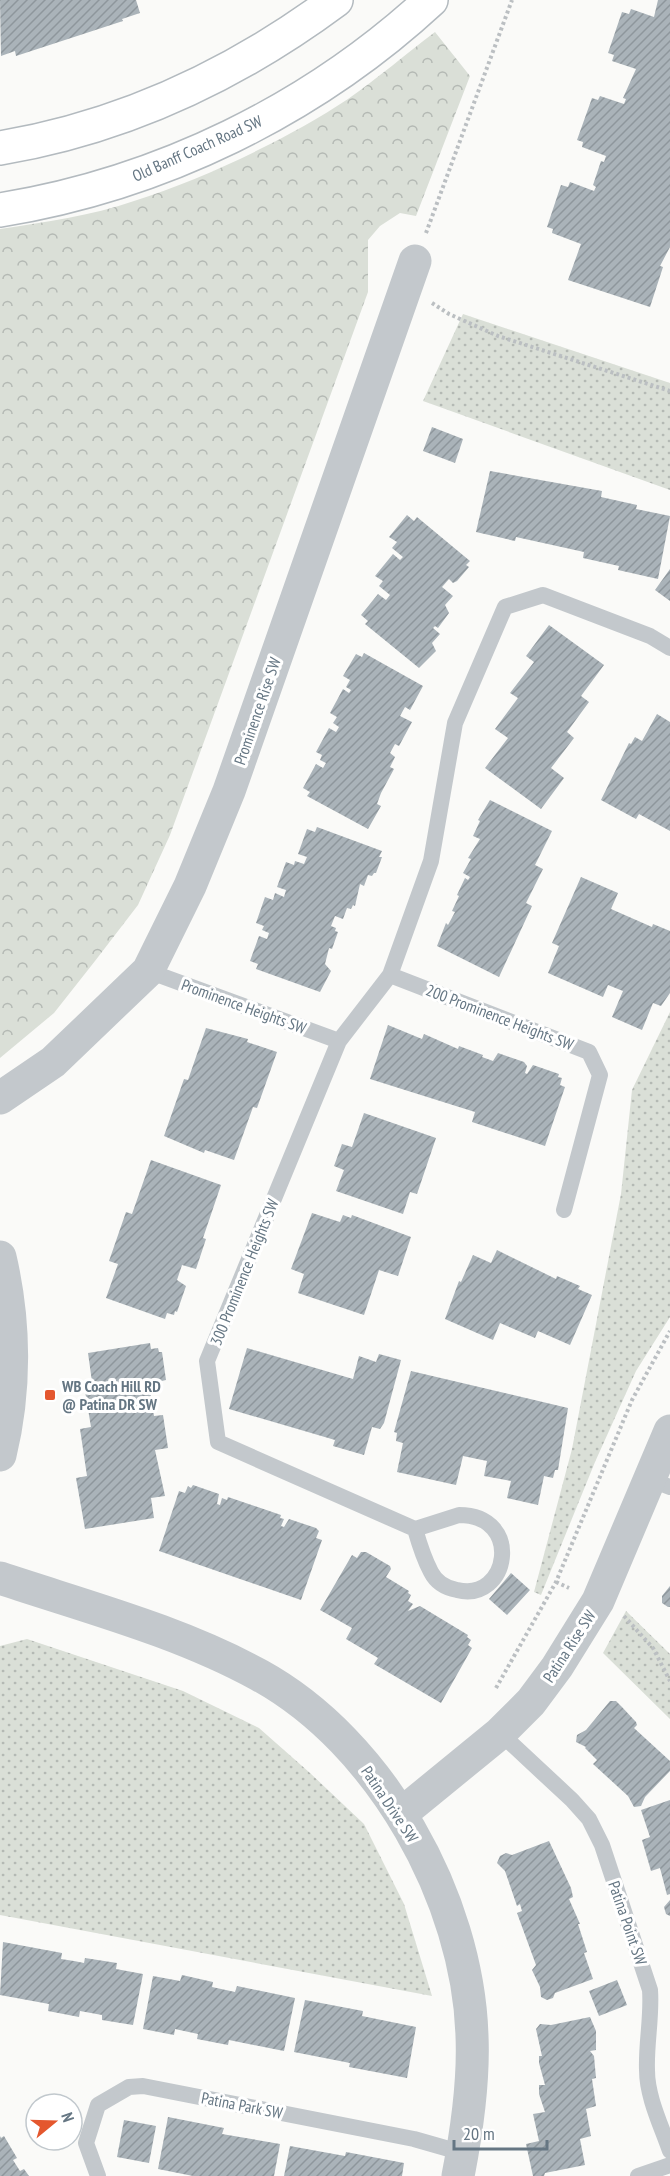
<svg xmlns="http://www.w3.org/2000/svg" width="670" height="2176" font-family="'PT Sans Narrow',sans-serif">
	<defs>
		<pattern id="grass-dots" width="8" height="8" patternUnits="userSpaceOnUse" patternTransform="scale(1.5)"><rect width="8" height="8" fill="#dadfd7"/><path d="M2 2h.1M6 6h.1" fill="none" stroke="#b4b9b4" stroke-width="1.8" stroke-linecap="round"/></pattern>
		<pattern id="forest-crowns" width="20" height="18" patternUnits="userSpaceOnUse" patternTransform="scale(1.5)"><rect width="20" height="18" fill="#dadfd7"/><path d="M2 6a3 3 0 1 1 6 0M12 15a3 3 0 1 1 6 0" fill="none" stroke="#b4b9b4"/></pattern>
		<pattern id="building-hatch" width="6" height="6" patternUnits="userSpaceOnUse" patternTransform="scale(1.5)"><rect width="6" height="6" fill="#aab3b9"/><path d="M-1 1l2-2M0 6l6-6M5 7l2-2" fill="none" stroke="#8e969c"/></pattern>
	</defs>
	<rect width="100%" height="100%" fill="#fafaf8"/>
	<path fill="url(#grass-dots)" d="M463,314L670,383V490L423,401Z
		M670,1012V1317L636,1371L595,1462L541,1595L534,1592L572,1449L621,1194L632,1090Z
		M626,1611L670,1654V1719L603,1653Z
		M27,1639L183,1691L259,1728L310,1773L364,1824L404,1904L432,1996L0,1915V1646Z"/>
	<path fill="url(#forest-crowns)" d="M435,32L470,76L416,216L400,213L380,226L368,240V292L170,835L138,905L95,961L54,1013L0,1058V229C45,222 91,216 134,201C203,179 288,139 348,99C378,78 406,54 435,32Z"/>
	<path fill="url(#building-hatch)" d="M0,0H136L140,13L122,19L123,21L16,56L15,51L1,56Z
		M658,0H670V247L660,266L663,267L650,307L568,280L581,244L552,233L553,229L547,227L561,185L568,187L570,182L594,191L596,187L593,185L601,161L604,162L606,156L582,147L583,142L577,140L592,98L598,100L600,96L624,104L626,99L623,98L636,69L612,61L614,55L608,53L622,12L629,14L631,9L654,17Z
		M432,427L463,439L455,463L423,451Z
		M490,471L602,491L601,497L637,505L636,509L670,516L658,579L618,570L619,566L583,558L584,552L516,537L515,541L476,532Z
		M407,515L414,521L417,517L470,561L466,565L469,567L457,581L453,583L449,579L442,587L453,596L445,605L449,613L438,628L435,626L433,628L440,634L432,643L436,651L419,668L365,624L368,621L361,615L378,594L386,600L390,595L379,586L383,581L375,576L393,554L400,560L403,557L392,548L397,542L389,537Z
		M670,569V601L655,590Z
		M549,625L604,665L581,696L589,702L567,732L574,738L551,768L564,778L541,809L485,768L508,738L495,729L518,698L510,693L534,662L526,656Z
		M364,653L423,686L410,710L405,707L400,716L412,722L399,746L395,744L390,753L395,757L390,767L394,769L381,793L377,804L381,806L368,829L307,796L310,792L303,788L316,764L323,768L326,763L320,760L322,755L316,752L329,728L336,732L339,727L333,723L337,717L330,713L343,689L349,693L351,690L346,687L350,680L343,676L356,654L362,657Z
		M657,714L670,722V831L639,814L636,819L601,800L629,743L631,744L635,737L642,741Z
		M490,800L552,831L535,865L543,869L526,903L532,906L499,977L437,946L446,923L448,925L455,912L452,911L459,896L457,895L465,878L468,880L470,877L463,873L471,859L468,858L480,839L473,836L480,821L478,820Z
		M317,827L382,851L379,857H382L376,873H374L372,876L368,875L364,886L360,884L355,906L353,905L351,909L347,908L343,919L335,916L331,926L336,928L335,931L338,932L332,949L329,948L325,964L331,971L320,992L256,969L258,964L250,961L259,936L267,939L269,933L262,930L264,926L256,923L265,897L273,900L275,893L284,897L286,890L277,887L286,862L294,865L295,861L304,864L307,857L298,854L307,829L315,832Z
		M581,877L618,893L611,909L652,927L653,924L670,931V993L661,1006L653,1003L642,1030L612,1017L623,991L608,985L603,997L548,973L559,946L552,943Z
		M388,1025L422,1039L424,1034L458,1049L459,1046L483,1055L482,1057L493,1061L498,1053L524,1062L527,1066L525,1073L527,1074L533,1065L559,1074L558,1077L562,1078L560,1085L565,1087L545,1146L472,1122L475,1112L370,1079Z
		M206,1028L248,1039L247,1042L277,1052L257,1108L253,1107L234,1160L205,1150L204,1153L164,1136L184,1079L188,1080Z
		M364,1113L436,1138L417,1194L410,1192L403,1214L336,1191L344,1170L334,1166L342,1144L352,1147Z
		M151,1160L221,1185L203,1238L206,1239L196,1269L182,1265L177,1280L186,1286L177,1312L175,1311L174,1315L167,1313L165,1319L106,1298L118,1264L109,1261L126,1212L132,1214Z
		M312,1213L340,1222L343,1215L351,1218L352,1215L411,1237L398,1276L379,1270L364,1315L298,1293L304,1274L291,1269Z
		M497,1250L556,1279L557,1276L580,1286L578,1289L592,1295L570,1345L538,1331L535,1338L500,1323L493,1340L445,1319L459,1281L461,1282L473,1255L491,1263Z
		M150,1343L151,1349L158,1348L159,1352H162L166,1380L149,1384L154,1416L163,1415L168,1448L155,1450L165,1496L151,1498L154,1518L85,1529L76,1478L87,1476L80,1429L91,1427L85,1391L93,1389L88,1353Z
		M247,1348L353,1379L359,1356L376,1362L379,1354L401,1360L384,1423L380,1429L372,1427L364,1455L333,1446L335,1440L229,1409Z
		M411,1371L568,1408L558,1470H555L553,1478L544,1476L538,1505L507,1498L511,1481L484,1476L487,1461L463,1456L456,1485L397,1472L403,1443L396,1441L397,1433L394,1432Z
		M193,1485L219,1494L217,1504L220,1505L222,1498L227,1500L228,1497L281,1515L280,1518L284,1519L281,1526L284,1527L289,1519L316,1528L319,1531L316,1538L322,1540L301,1600L159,1551L179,1491L185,1493L188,1486L191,1488Z
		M361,1552H366L390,1566L391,1569L386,1577L409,1591L408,1593L411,1595L408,1601L413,1604L408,1611L420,1606L468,1635L467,1637L471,1640L468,1645L472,1648L441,1703L374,1664L378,1658L346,1639L352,1628L320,1610L352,1555L357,1558Z
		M511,1573L530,1590L507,1615L489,1599Z
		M670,1586V1607H668L662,1603V1596Z
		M610,1701H616L621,1706L636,1722L637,1725L634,1728L670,1761V1771L645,1797L641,1806L634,1807L628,1796L593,1764L597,1760L585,1748L586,1747L576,1742L577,1735L586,1730Z
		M670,1800V1894L667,1895L660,1868L651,1871L642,1840L650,1837L641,1810Z
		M549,1841L571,1888L573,1897L569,1899L580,1924H578L587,1952L584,1953L593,1979L555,1993L553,1998L547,2000L541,1997L540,1987L532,1970L536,1965L517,1913L522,1911L520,1904L517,1906L505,1871L497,1863L500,1856L506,1853L512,1855Z
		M670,1900V1916L666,1914L664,1907Z
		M3,1942L62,1953L61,1959L74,1961L84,1963L85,1958L117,1963L116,1969L143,1974L133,2025L102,2020V2015L80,2011L79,2017L48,2011L49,2004L0,1995Z
		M182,1975L213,1982L212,1987L235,1992L237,1986L295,1998L284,2051L229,2040L228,2045L197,2039L198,2034L175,2029L174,2035L143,2029L153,1976L180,1981Z
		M617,1980L627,2005L599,2016L589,1991Z
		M305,2000L363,2011L362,2016L416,2027L407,2078L349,2067L350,2063L294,2052Z
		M590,2017L596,2031V2050L590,2051L594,2056L596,2078L592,2079L596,2106L586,2109L591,2136L580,2139L585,2165L545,2173L544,2176H533L526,2144L539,2141L533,2114L545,2112L539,2094V2085H545L539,2063V2056H542L536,2029L540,2024L551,2025Z
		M168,2117L224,2128L222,2134L280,2144L274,2176H193L158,2169Z
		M124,2120L156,2126L149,2163L117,2157Z
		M0,2136L1,2138L4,2136L17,2158L13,2160L20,2171L24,2169L29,2176H0Z
		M290,2146L345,2156L346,2152L404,2163L402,2176H284Z"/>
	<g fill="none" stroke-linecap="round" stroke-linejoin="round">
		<g stroke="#b3babf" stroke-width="36">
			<path id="secondary" d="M0,148C125,127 235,75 336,0
				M0,210C160,184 312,110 431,0"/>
		</g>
		<path stroke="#bbbfc2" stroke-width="4" stroke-dasharray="3 3" stroke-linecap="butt" d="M426,233L512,0
			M432,303L449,314L498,336L670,391
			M556,1582L569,1588
			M624,1616L653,1648L670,1681
			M496,1688L556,1582L632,1400L670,1331"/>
		<path stroke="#c3c8cc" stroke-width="16" d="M148,971L339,1041
			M390,975L589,1052L600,1075L564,1210
			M649,1479L670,1487
			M459,1515C524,1515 509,1603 457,1590C446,1588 436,1582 431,1572C424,1559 419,1543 415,1529Z
			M415,1529L218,1442L207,1361L339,1041L390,975L431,861L455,723L505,607L543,595L650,636L670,648
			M500,1733L572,1800L589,1819L602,1845L650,1990C652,2017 646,2043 647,2070C647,2097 661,2125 670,2151
			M98,2176L86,2143L98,2105L129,2087L143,2086L414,2139L463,2153
			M638,2176L670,2165"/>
		<path stroke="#c3c8cc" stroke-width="33" d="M0,1098L53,1062L148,971L190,886L229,791L415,261
			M0,1257C15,1321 16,1390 0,1455
			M0,1578C87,1607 179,1631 259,1675C381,1742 468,1899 472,2036C474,2083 467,2130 458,2176
			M401,1814L500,1733L531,1702L557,1667L598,1601L670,1431"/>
		<use href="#secondary" stroke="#fff" stroke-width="33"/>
	</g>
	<rect fill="#e4572e" stroke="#fff" stroke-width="2" x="44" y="1389" width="12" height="12" rx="3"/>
	<g text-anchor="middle" stroke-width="6" stroke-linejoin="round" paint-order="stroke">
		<g font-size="16" fill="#657683" stroke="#fff">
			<text transform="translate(197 148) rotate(-24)" y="6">Old Banff Coach Road SW</text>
			<text transform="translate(257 711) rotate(-71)" y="6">Prominence Rise SW</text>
			<text transform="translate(244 1006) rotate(20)" y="6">Prominence Heights SW</text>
			<text transform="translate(500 1017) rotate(21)" y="6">200 Prominence Heights SW</text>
			<text transform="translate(244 1272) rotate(-68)" y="6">300 Prominence Heights SW</text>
			<text transform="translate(569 1646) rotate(-57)" y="6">Patina Rise SW</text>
			<text transform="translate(390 1804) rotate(56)" y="6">Patina Drive SW</text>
			<text transform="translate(628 1923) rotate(71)" y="6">Patina Point SW</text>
			<text transform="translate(242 2105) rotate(11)" y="6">Patina Park SW</text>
		</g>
		<g font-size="16" font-weight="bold" fill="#657683" stroke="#fff" text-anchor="start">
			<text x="62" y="1392">WB Coach Hill RD<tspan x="62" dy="18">@ Patina DR SW</tspan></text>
		</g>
	</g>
	<g transform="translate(54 2122) rotate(71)"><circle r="28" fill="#ffffff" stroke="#c1c8cd" stroke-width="1.5"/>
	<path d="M0-4.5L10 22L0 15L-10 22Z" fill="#e4572e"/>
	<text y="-9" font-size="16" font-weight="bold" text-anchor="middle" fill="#657683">N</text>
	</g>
	<path d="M454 2140v9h93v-9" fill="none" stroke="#657683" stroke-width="3"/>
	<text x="463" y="2140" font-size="18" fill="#657683" stroke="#ffffff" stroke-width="4.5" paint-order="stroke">20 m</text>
</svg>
